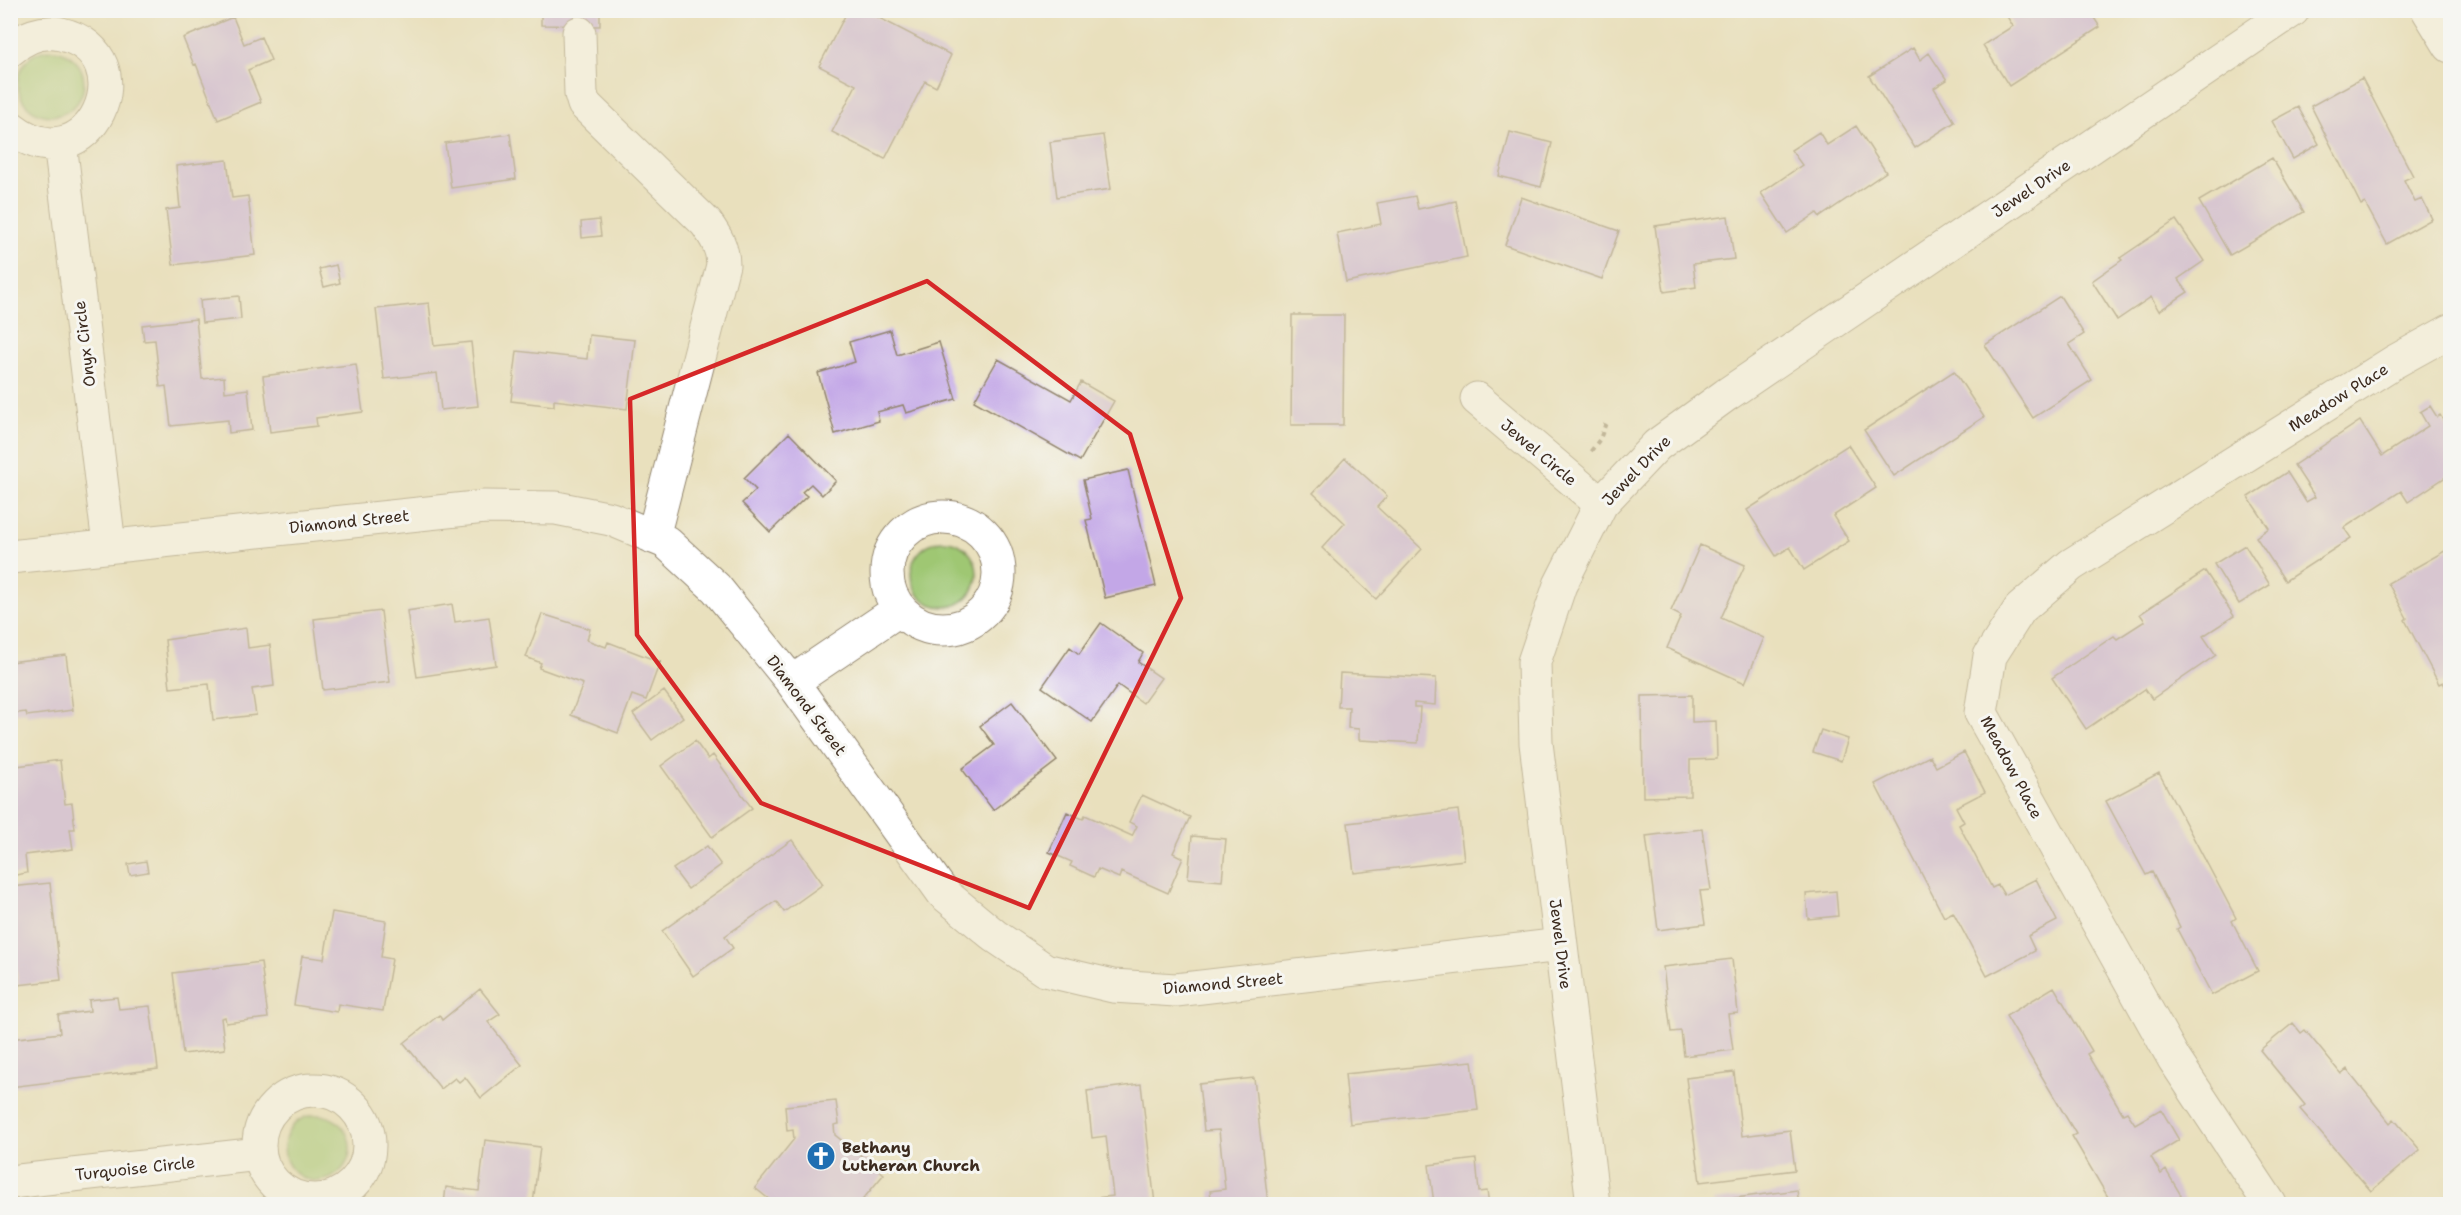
<svg xmlns="http://www.w3.org/2000/svg" width="2461" height="1215" font-family="'Shantell Sans',sans-serif">
	<rect width="100%" height="100%" fill="#f6f6f2"/>
	<filter id="ink" filterUnits="userSpaceOnUse"><feTurbulence type="fractalNoise" baseFrequency=".0167" numOctaves="2"/><feDisplacementMap in="SourceGraphic" scale="12" xChannelSelector="R" yChannelSelector="G"/><feConvolveMatrix kernelMatrix="1 2 1 2 8 2 1 2 1" color-interpolation-filters="sRGB"/></filter>
	<filter id="wash" filterUnits="userSpaceOnUse"><feTurbulence type="fractalNoise" baseFrequency=".008" numOctaves="4" result="noise"/><feDisplacementMap in="SourceGraphic" scale="24" xChannelSelector="R" yChannelSelector="G"/><feGaussianBlur stdDeviation="1.35" result="paint"/><feColorMatrix in="noise" values="0 0 0 0 0 0 0 0 0 0 0 0 0 0 0 0 0 1.4 0 .05"/><feComposite in="paint" operator="in"/></filter>
	<g filter="url(#wash)">
		<rect width="100%" height="100%" fill="#e9e0bd"/>
		<path fill="#9fc773" stroke="#6d7848" stroke-width="1.5" d="M18 83a33 33 0 1 1 66 0a33 33 0 1 1-66 0Z
			M911 574a33 33 0 1 1 66 0a33 33 0 1 1-66 0Z
			M284 1148a33 33 0 1 1 66 0a33 33 0 1 1-66 0Z"/>
		<g id="blocks">
			<path fill="#c3a7e7" d="M541,10H600V26L541,25Z
				M848,10H864L951,55L936,87L925,81L885,159L832,132L856,85L819,66Z
				M2003,10H2089L2100,27L2009,86L1983,45L2013,26Z
				M233,17L244,44L261,37L271,60L248,70L261,102L218,120L196,64L194,65L183,38Z
				M1913,48L1920,60L1929,53L1947,80L1934,88L1955,122L1915,148L1869,76Z
				M2362,78L2413,176L2404,180L2415,202L2422,199L2432,219L2387,244L2365,203L2361,205L2311,106Z
				M2298,107L2319,144L2293,159L2272,121Z
				M1856,126L1886,172L1820,217L1817,213L1787,233L1761,193L1802,165L1791,150L1819,132L1827,145Z
				M1510,132L1552,143L1541,187L1499,176Z
				M510,134L516,179L451,188L445,143Z
				M1103,135L1111,189L1057,197L1050,142Z
				M2272,158L2304,212L2230,255L2199,201Z
				M227,160L232,198L248,196L255,255L173,265L166,210L180,208L176,166Z
				M1415,196L1418,209L1456,201L1467,257L1346,282L1337,233L1381,224L1377,203Z
				M1521,197L1619,231L1602,279L1505,245Z
				M1728,216L1734,259L1693,264L1696,287L1664,292L1655,226Z
				M599,220L601,236L582,238L581,222Z
				M2176,220L2204,261L2178,279L2188,292L2159,311L2151,297L2117,320L2092,281L2122,260L2120,258Z
				M336,265L340,283L324,287L319,269Z
				M239,296L241,319L202,323L200,300Z
				M2060,296L2084,334L2069,344L2092,380L2033,418L1985,345Z
				M429,303L434,346L471,342L478,406L441,410L437,373L384,379L376,309Z
				M1292,315H1344L1343,425H1291Z
				M196,319L202,379L224,377L225,392L248,389L252,430L229,433L228,420L171,426L166,386L160,387L155,340L144,341L142,325Z
				M890,330L897,355L939,342L956,399L906,413L903,405L877,412L879,421L835,434L818,373L855,362L849,342Z
				M589,335L635,340L627,409L554,400V406L511,401L517,351L587,359Z
				M998,359L1071,400L1081,382L1114,401L1080,461L974,401Z
				M356,364L363,412L316,418L317,426L270,432L263,376Z
				M1954,371L1984,417L1894,476L1864,430Z
				M2430,406L2437,417L2440,415L2450,431V474L2408,502L2401,491L2344,528L2351,538L2285,581L2256,537L2269,528L2248,497L2287,472L2306,502L2315,497L2294,465L2360,421L2382,456L2428,426L2420,412Z
				M789,433L836,481L822,495L811,484L802,492L807,496L770,532L742,503L756,490L744,478Z
				M1848,445L1876,488L1833,516L1849,541L1804,570L1790,547L1776,556L1747,510Z
				M1345,458L1387,496L1377,507L1422,549L1376,599L1322,548L1345,523L1313,493Z
				M1128,470L1156,586L1105,598L1086,520L1092,519L1083,480Z
				M1700,545L1745,565L1721,618L1764,638L1745,683L1667,648L1681,616L1671,611Z
				M2245,545L2270,585L2239,604L2214,564Z
				M2450,548V696L2443,682L2439,684L2405,620L2407,618L2388,583Z
				M2205,571L2234,616L2203,636L2216,655L2152,699L2145,689L2086,729L2052,678L2114,636L2117,639L2145,621L2140,614Z
				M452,604L455,622L489,617L496,665L417,677L407,611Z
				M381,611L390,682L323,690L314,619Z
				M542,614L590,629L587,640L606,647L608,642L660,662L646,700L632,695L618,733L571,715L583,684L539,668L541,663L526,657Z
				M1101,623L1143,653L1138,662L1161,678L1143,703L1118,685L1092,722L1042,687L1070,647L1079,654Z
				M246,628L248,648L270,645L274,686L252,689L256,715L213,720L209,684L170,688L165,640Z
				M66,655L73,710L27,716L26,712L10,714V662Z
				M1340,673L1436,678L1435,705L1414,703V707H1420L1418,743L1359,740V729L1348,728L1349,707H1338Z
				M664,691L683,717L652,740L633,714Z
				M1692,695V722L1716,721L1717,759L1690,760V796L1643,797L1642,696Z
				M1012,702L1057,761L993,810L962,769L994,745L980,726Z
				M1821,730L1848,739L1841,761L1813,752Z
				M695,741L708,759L713,755L752,808L712,837L661,766Z
				M1964,752L1985,792L1956,807L1964,822L1959,825L1992,888L1998,885L2004,895L2036,879L2057,921L2028,936L2035,951L1987,976L1953,912L1944,917L1875,784L1930,756L1936,767Z
				M60,760L65,804L72,803L75,829H70L73,849L25,855L27,873L10,876V767Z
				M2159,773L2236,918L2232,921L2258,971L2212,995L2177,929L2180,927L2152,872L2146,875L2106,801Z
				M1142,795L1190,817L1173,853L1183,858L1168,893L1121,872L1119,878L1098,869L1094,877L1070,866L1072,862L1049,852L1067,812L1083,819L1085,815L1132,836L1137,826L1129,822Z
				M1458,810L1464,860L1354,873L1348,823Z
				M1702,829L1711,890L1700,891L1705,924L1658,930L1646,836Z
				M1192,836L1226,839L1222,881L1188,878Z
				M792,840L823,884L784,912L776,901L725,936L733,948L693,976L662,931Z
				M707,846L721,865L688,889L673,869Z
				M146,861L148,872L130,875L128,864Z
				M50,883L61,980L18,985L15,952L10,953V887Z
				M1836,891L1838,916L1808,919L1806,894Z
				M332,912L386,921L381,957L392,959L383,1011L338,1004L337,1012L294,1005L302,956L324,959Z
				M1732,959L1738,1013L1728,1014L1733,1050L1684,1056L1681,1031L1671,1032L1663,967Z
				M261,962L268,1018L226,1023L225,1017L221,1018L225,1049L183,1054L173,973Z
				M2054,987L2092,1051L2087,1054L2123,1114L2127,1112L2135,1124L2161,1109L2179,1140L2151,1157L2161,1174L2166,1170L2185,1202L2181,1204H2112L2072,1136L2076,1134L2006,1016Z
				M480,989L500,1014L488,1022L522,1065L481,1098L465,1077L459,1082L455,1078L441,1089L404,1043L439,1015L442,1020Z
				M117,997L119,1009L150,1006L158,1069L10,1087V1039L60,1033L58,1015L90,1011L89,1000Z
				M2293,1023L2301,1033L2305,1030L2341,1074L2347,1069L2390,1123L2394,1119L2420,1150L2371,1191L2300,1109L2305,1105L2260,1050Z
				M1472,1061L1478,1110L1350,1124L1345,1074Z
				M1734,1072L1742,1136L1790,1130L1795,1170L1700,1182L1686,1078Z
				M1254,1078L1268,1204H1212L1210,1191L1225,1189L1219,1130L1204,1131L1199,1084Z
				M1141,1084L1155,1204H1098L1097,1198L1113,1196L1106,1136L1092,1138L1087,1091Z
				M836,1101L839,1124L834,1125L835,1135L884,1174L859,1204H775L755,1188L794,1139L793,1130L787,1131L785,1106Z
				M485,1140L540,1147L533,1204H444L446,1187L479,1191Z
				M1476,1159L1479,1192L1487,1191L1489,1204H1434L1429,1165Z
				M1797,1190L1799,1204H1714L1713,1201Z
				M2450,1195V1204H2436Z"/>
		</g>
	</g>
	<g filter="url(#ink)">
		<use href="#blocks" fill-opacity="0" stroke="#92856e" stroke-width="1.5"/>
		<g fill="none" stroke-linecap="round" stroke-linejoin="round">
			<g stroke="#92856e" stroke-width="35">
				<path id="minor" d="M2428,10L2450,46
					M579,33L581,94L584,104L706,223C716,237 723,248 723,265L653,537
					M10,50C24,37 42,30 61,34C149,54 90,191 10,127
					M60,143L109,545
					M1477,399L1601,504
					M887 573a56 56 0 1 1 112 0a56 56 0 1 1-112 0Z
					M10,557L485,507L556,508L611,519L666,542L716,588L792,682L943,893L995,936L1045,970L1113,986L1176,990L1561,945
					M792,682L900,609
					M259 1145a55 55 0 1 1 110 0a55 55 0 1 1-110 0Z
					M10,1182L259,1154
					M1593,1204L1536,743L1534,662L1560,585L1601,504L1657,445L1726,395L2293,10
					M2270,1204L2174,1059L1981,713L1990,656L2020,609L2071,565L2394,362L2450,331"/>
			</g>
			<path stroke="#92856e" stroke-width="4" stroke-dasharray="4.5 4.5" stroke-linecap="butt" d="M1591,451L1600,439L1607,420"/>
			<use href="#minor" stroke="#fff" stroke-width="33"/>
		</g>
	</g>
	<path d="M0 0H2461V1215H0ZM927,281L1130,434L1181,598L1029,908L761,803L637,635L630,399Z" fill="#e9e0bd" fill-opacity=".55" fill-rule="evenodd"/>
	<path fill="none" stroke="#d62828" stroke-width="4.5" stroke-linejoin="round" d="M927,281L1130,434L1181,598L1029,908L761,803L637,635L630,399Z"/>
	<defs>
		<g id="church-disc" transform="scale(1.5)"><circle r="9.5" fill="#1f6fb2" stroke="#f6f6f2"/><path d="M-1.2-6h2.4v3.5h3.3v2.4h-3.3V6h-2.4V-.1h-3.3v-2.4h3.3Z" fill="#fff"/></g>
	</defs>
	<g fill-rule="evenodd">
		<use href="#church-disc" x="821" y="1156"/>
	</g>
	<g text-anchor="middle" stroke-width="6" stroke-linejoin="round" paint-order="stroke">
		<g font-size="16" fill="#3b2a1e" stroke="#f6f6f2">
			<text transform="translate(2031 188) rotate(-34)" y="6">Jewel Drive</text>
			<text transform="translate(84 344) rotate(-97)" y="6">Onyx Circle</text>
			<text transform="translate(2338 397) rotate(-32)" y="6">Meadow Place</text>
			<text transform="translate(1539 452) rotate(40)" y="6">Jewel Circle</text>
			<text transform="translate(1636 470) rotate(-46)" y="6">Jewel Drive</text>
			<text transform="translate(349 521) rotate(-6)" y="6">Diamond Street</text>
			<text transform="translate(807 705) rotate(53)" y="6">Diamond Street</text>
			<text transform="translate(2012 767) rotate(62)" y="6">Meadow Place</text>
			<text transform="translate(1561 944) rotate(83)" y="6">Jewel Drive</text>
			<text transform="translate(1223 983) rotate(-5)" y="6">Diamond Street</text>
			<text transform="translate(135 1168) rotate(-6)" y="6">Turquoise Circle</text>
		</g>
		<g font-size="16" font-weight="bold" fill="#3b2a1e" stroke="#f6f6f2" text-anchor="start">
			<text x="842" y="1153">Bethany<tspan x="842" dy="18">Lutheran Church</tspan></text>
		</g>
	</g>
	<rect width="2461" height="1215" fill="none" stroke="#f6f6f2" stroke-width="36"/>
</svg>
